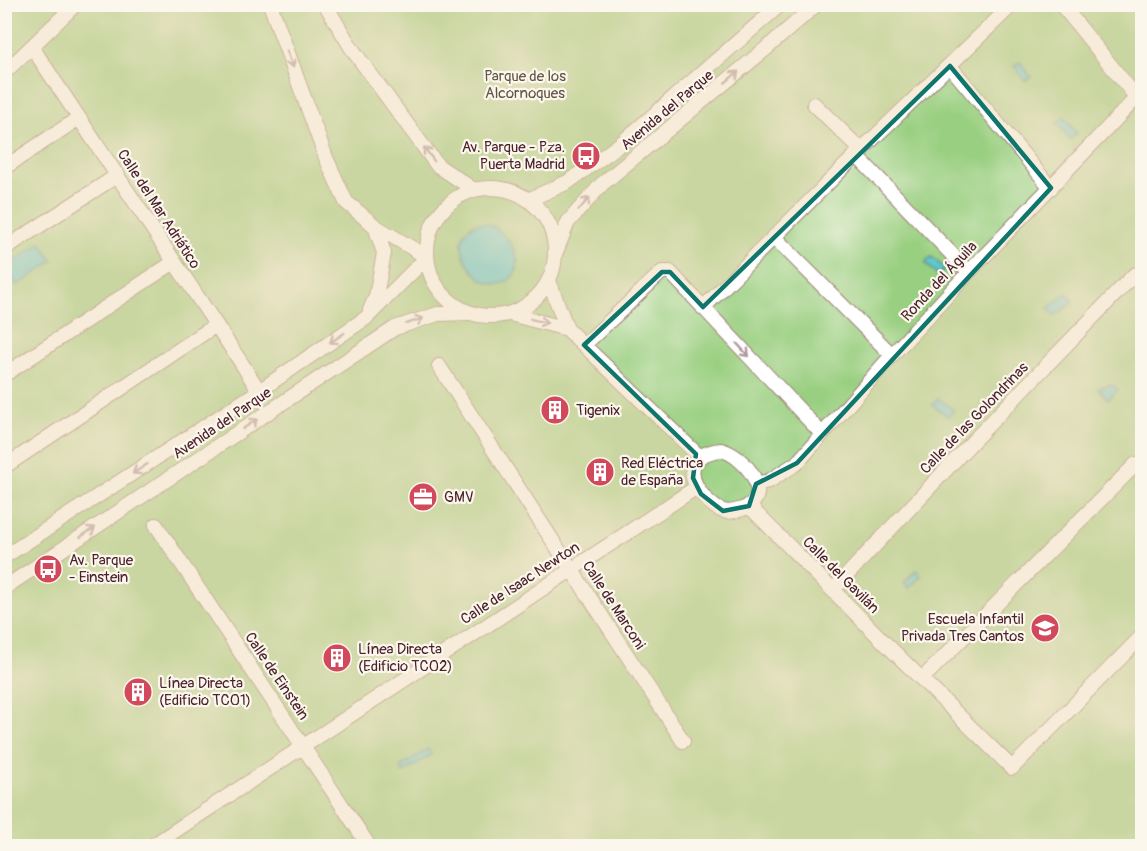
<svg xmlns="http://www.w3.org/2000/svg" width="1147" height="851" font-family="Pangolin,sans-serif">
	<rect width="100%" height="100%" fill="#fbf7ec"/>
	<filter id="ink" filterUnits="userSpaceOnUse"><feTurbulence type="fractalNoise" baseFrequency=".0167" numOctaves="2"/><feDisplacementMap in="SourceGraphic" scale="12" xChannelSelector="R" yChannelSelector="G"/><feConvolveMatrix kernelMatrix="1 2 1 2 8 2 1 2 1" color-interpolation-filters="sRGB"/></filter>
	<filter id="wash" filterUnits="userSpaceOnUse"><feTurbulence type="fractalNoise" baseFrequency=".008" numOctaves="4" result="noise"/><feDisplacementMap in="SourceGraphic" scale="24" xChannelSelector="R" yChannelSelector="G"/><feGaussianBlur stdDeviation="1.35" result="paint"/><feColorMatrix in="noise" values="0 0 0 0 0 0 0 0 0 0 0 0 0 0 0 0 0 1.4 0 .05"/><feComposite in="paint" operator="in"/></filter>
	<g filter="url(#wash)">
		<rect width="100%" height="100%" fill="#f0ddbc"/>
		<path fill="#99cf80" stroke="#727756" stroke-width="1.5" d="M4,5H1142V846H5Z"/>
		<path fill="#5ac8ce" stroke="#52747c" stroke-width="1.5" d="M1020,62L1031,77L1025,81L1014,66Z
			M1064,117L1077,134L1070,139L1057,123Z
			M478,223C483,224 487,224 492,226C508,234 529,265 509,280C480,301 439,235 478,223Z
			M41,243L53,261L17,286L5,267Z
			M932,257L945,269L938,275L926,264L927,260Z
			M1066,293L1073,302L1055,316L1048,308Z
			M1109,385L1114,386L1118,390L1108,399L1098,389Z
			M938,398L954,410L949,417L932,405Z
			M916,570L921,576L909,588L904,583Z
			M428,749L431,755L403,773L400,767Z"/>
	</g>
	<g filter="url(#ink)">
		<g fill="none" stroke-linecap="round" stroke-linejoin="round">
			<g stroke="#9d7e74" stroke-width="16">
				<path id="minor" d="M270,4L326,158L346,202L375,226L427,257
					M325,4L352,49L437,165L474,190
					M1061,4L1137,98
					M32,47L244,367L259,391
					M950,66L1051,188
					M4,73L76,4
					M814,104L861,150
					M856,155L969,272
					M4,168L79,118
					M427 252a64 64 0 1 1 128 0a64 64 0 1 1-128 0Z
					M528,200L568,182L619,145L781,4
					M774,237L892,355
					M4,249L118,175
					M556,252L568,222L602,184L768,47L817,4
					M549,281L567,329L699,456
					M703,308L856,155L1013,4
					M370,310L376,296L384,253L375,226
					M510,314L567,329
					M584,345L662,272H670L822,434
					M439,366L683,741
					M4,375L174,262
					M721,450C744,455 777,496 742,509C736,511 729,513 724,511C717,510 713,505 708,501C686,479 685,454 721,450Z
					M4,467L216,325
					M756,484L769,481L797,463L892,355L969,272L1142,92
					M749,506L885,643L1012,768L1142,636
					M156,525L369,846
					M4,557L259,391L366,318L427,257
					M4,588L395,328L438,314L468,313
					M833,590L973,441L1134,275L1142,273
					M922,679L1136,464
					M152,846L697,487"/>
			</g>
			<use href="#minor" stroke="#fff" stroke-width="14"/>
		</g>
		<defs><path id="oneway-shaft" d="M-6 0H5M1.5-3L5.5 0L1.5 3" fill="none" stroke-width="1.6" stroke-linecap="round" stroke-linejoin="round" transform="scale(1.5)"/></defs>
		<g stroke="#ae9aa0">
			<use href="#oneway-shaft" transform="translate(290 59) rotate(70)"/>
			<use href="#oneway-shaft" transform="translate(732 77) rotate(-40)"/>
			<use href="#oneway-shaft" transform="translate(429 154) rotate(-126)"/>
			<use href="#oneway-shaft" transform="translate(584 204) rotate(-49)"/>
			<use href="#oneway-shaft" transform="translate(415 321) rotate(-18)"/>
			<use href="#oneway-shaft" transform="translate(539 321) rotate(14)"/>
			<use href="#oneway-shaft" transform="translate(337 338) rotate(146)"/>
			<use href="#oneway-shaft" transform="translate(743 350) rotate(47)"/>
			<use href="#oneway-shaft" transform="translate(250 424) rotate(-34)"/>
			<use href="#oneway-shaft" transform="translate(140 469) rotate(147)"/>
			<use href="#oneway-shaft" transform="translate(88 532) rotate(-34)"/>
		</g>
	</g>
	<path d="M0 0H1147V851H0ZM950,66L1051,188L797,463L756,484L749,506L723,511L701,494L693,478L696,454L584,345L662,272H670L703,307Z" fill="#f0ddbc" fill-opacity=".55" fill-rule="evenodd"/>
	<path fill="none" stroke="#0f766e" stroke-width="4.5" stroke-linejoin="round" d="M950,66L1051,188L797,463L756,484L749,506L723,511L701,494L693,478L696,454L584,345L662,272H670L703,307Z"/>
	<defs>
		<g id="bus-disc" transform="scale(1.5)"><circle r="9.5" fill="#d1495b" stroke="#fbf7ec"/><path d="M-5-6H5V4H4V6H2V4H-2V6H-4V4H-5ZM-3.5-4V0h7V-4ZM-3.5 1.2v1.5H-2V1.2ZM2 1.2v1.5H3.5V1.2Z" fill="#fff"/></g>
		<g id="building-disc" transform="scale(1.5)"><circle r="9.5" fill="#d1495b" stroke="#fbf7ec"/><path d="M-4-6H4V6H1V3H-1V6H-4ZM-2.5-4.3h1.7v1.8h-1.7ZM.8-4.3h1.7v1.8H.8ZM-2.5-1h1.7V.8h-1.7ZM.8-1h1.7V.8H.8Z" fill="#fff"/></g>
		<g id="office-disc" transform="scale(1.5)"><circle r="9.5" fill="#d1495b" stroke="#fbf7ec"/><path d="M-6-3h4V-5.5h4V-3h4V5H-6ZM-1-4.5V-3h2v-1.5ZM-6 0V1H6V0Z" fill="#fff"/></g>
		<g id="school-disc" transform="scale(1.5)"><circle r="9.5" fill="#d1495b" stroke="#fbf7ec"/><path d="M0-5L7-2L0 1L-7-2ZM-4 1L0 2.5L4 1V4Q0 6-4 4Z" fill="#fff"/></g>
	</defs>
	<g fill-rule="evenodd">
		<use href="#bus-disc" x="586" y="156"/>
		<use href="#building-disc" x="555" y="410"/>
		<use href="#building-disc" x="600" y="472"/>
		<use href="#office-disc" x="423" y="497"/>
		<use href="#bus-disc" x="48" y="569"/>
		<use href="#school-disc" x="1045" y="628"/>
		<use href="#building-disc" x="337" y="658"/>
		<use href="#building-disc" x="138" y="692"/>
	</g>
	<g text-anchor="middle" stroke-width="4.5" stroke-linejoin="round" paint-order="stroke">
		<g font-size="15" fill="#625444" stroke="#fbf7ec">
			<text x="525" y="81">Parque de los<tspan x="525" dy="17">Alcornoques</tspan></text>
		</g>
		<g font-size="15" fill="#4a1f2b" stroke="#fbf7ec">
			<text transform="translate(667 110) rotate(-40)" y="5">Avenida del Parque</text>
			<text transform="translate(159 209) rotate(57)" y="5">Calle del Mar Adriático</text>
			<text transform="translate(939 281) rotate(-47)" y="5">Ronda del Águila</text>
			<text transform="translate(974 418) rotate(-46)" y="5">Calle de las Golondrinas</text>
			<text transform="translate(222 423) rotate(-34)" y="5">Avenida del Parque</text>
			<text transform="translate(841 575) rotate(45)" y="5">Calle del Gavilán</text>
			<text transform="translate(520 583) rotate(-33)" y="5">Calle de Isaac Newton</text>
			<text transform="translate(614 605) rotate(57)" y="5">Calle de Marconi</text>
			<text transform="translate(277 676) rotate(56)" y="5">Calle de Einstein</text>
		</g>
		<g font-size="15" fill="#4a1f2b" stroke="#fbf7ec" text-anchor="start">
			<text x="565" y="152" text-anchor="end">Av. Parque - Pza.<tspan x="565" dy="17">Puerta Madrid</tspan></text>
			<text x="576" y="415">Tigenix</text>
			<text x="621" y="468">Red Eléctrica<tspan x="621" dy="17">de España</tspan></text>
			<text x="444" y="502">GMV</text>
			<text x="69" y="565">Av. Parque<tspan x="69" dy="17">- Einstein</tspan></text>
			<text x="1024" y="624" text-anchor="end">Escuela Infantil<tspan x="1024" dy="17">Privada Tres Cantos</tspan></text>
			<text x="358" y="654">Línea Directa<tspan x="358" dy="17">(Edificio TC02)</tspan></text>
			<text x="159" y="688">Línea Directa<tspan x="159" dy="17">(Edificio TC01)</tspan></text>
		</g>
	</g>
	<rect width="1147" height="851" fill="none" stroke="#fbf7ec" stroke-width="24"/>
</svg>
